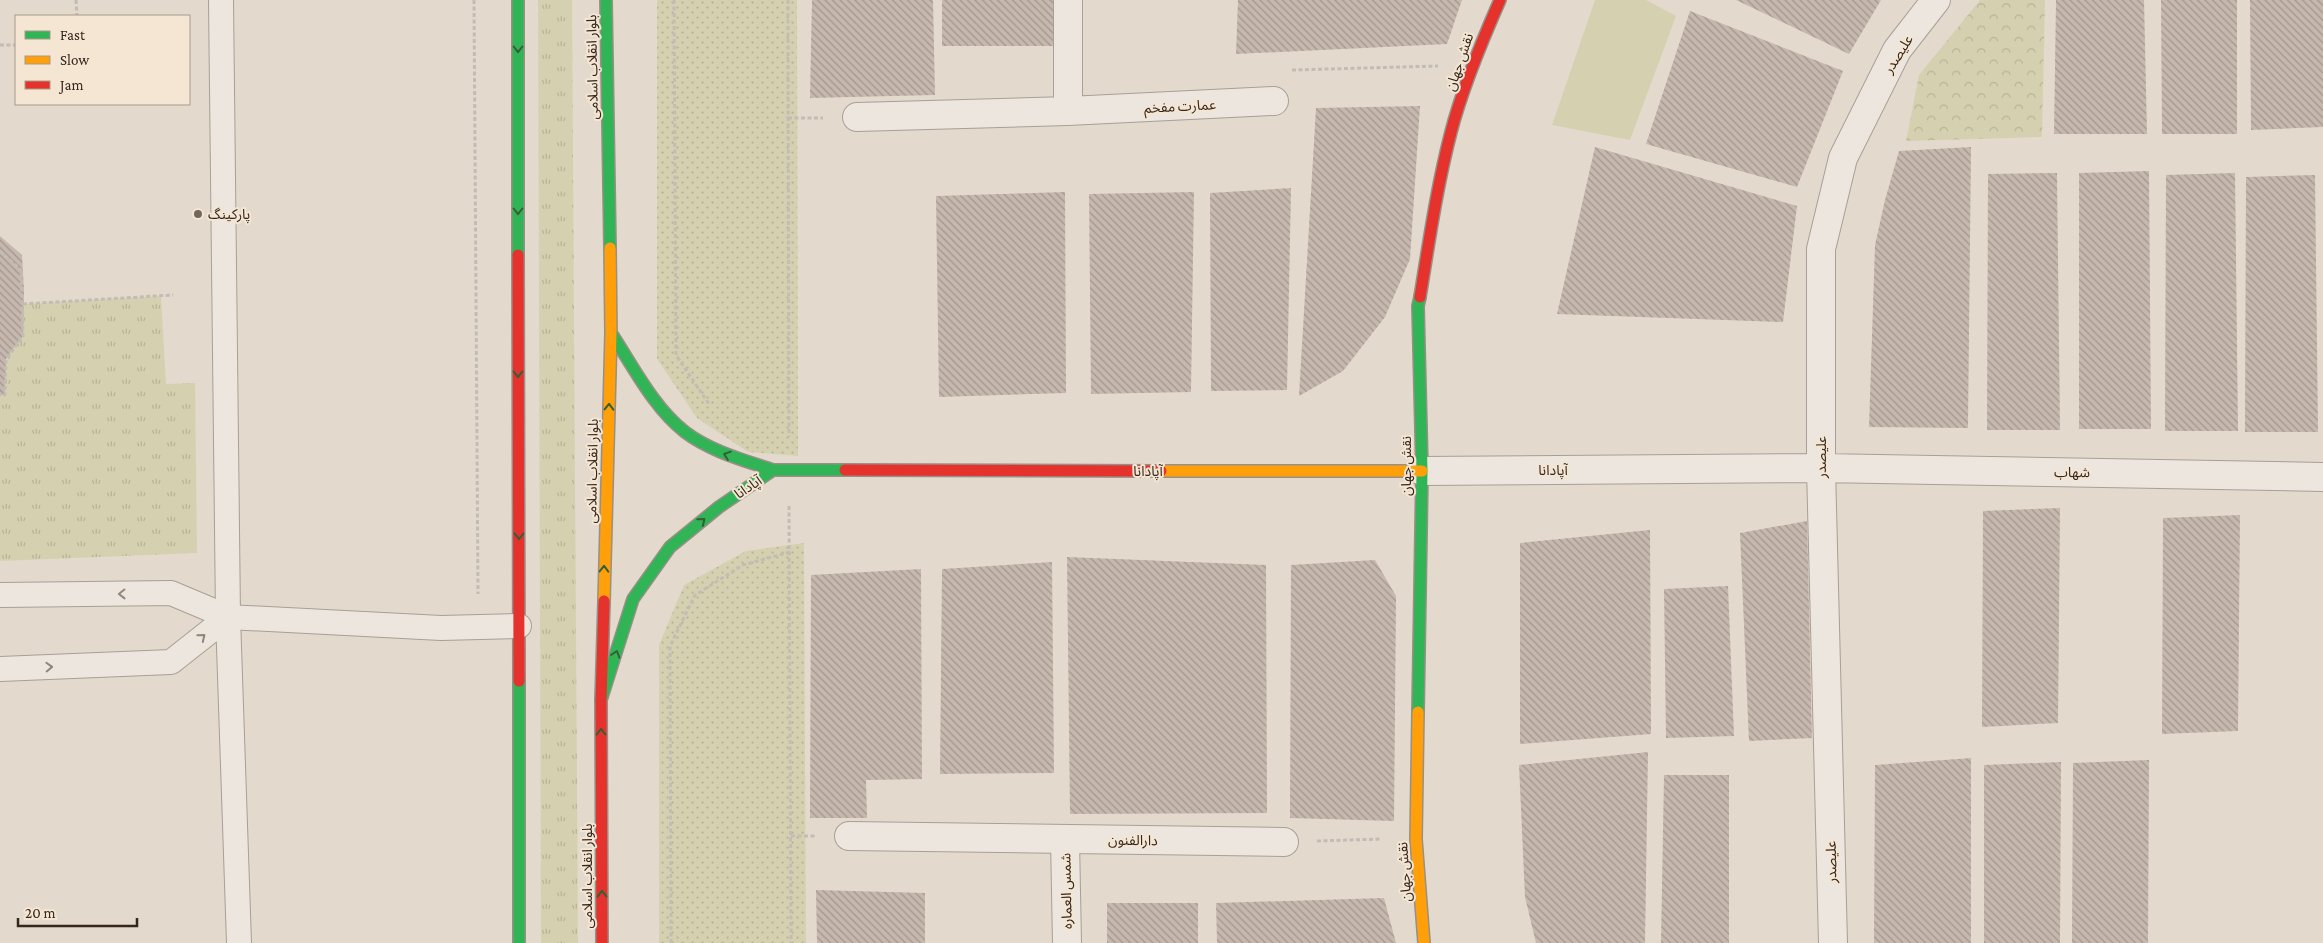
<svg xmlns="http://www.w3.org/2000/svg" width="2323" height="943" font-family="'Crimson Pro','Noto Sans Arabic',serif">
	<defs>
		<pattern id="grass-tufts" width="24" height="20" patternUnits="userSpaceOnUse" patternTransform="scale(1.25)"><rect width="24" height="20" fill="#d5d1b0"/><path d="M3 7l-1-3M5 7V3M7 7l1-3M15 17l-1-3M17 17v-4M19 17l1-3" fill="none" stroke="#b7b397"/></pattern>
		<pattern id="forest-crowns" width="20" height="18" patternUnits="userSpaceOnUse" patternTransform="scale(1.25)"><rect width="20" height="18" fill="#d5d1b0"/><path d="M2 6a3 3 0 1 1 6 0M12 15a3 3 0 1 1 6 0" fill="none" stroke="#b7b397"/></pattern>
		<pattern id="park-dots" width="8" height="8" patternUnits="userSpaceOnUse" patternTransform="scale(1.25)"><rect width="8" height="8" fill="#d5d1b0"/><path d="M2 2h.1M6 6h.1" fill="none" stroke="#b7b397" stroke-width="1.8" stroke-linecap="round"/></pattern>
		<pattern id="building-back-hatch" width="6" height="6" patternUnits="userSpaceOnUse" patternTransform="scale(1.25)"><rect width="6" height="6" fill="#c6b8ae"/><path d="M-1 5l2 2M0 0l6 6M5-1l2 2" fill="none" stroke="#a2968d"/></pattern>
	</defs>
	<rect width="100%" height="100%" fill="#e3dacd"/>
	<path fill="url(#grass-tufts)" d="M538,0H572L578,943H541Z
		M161,296L166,384L195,383L197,553L0,561V395H5L6,360L23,336V304Z"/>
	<path fill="url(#forest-crowns)" d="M1980,0H2045L2042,137L1906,141L1919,75Z"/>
	<path fill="url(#park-dots)" d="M657,0H797L798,456L748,452L697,418L657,359Z
		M804,543L806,943H659V645L684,585L746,551Z"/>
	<path fill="#d5d1b0" d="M1595,0H1646L1676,16L1630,140L1552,125Z"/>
	<path fill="url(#building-back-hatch)" d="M812,0H933L935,95L810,98Z
		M942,0H1057L1059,46H942Z
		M1238,0H1462L1447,44L1236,54Z
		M1736,0H1881L1849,54Z
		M2056,0H2144L2147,134H2054Z
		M2161,0H2237V134H2162Z
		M2250,0H2323V127L2251,130Z
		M1690,11L1843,71L1797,187L1646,144Z
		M1420,106L1410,259L1385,317L1343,371L1299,396L1316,108Z
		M1595,147L1797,206L1783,322L1557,314Z
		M1971,147L1968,428L1869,427L1875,245L1885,200L1899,151Z
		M2149,171L2151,429H2079V173Z
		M2057,173L2060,430H1987L1988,174Z
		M2235,173L2238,431H2165L2166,175Z
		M2315,175L2318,432H2245L2246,177Z
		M1291,188L1287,390L1211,391L1210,193Z
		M1065,192L1066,393L939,397L936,196Z
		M1194,192L1191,392L1091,394L1089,194Z
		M0,236L22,255L24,291L23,336L6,359L5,395H0Z
		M2060,508L2058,723L1982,727L1983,511Z
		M2240,515L2238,731L2162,734L2163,518Z
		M1807,521L1812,738L1749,741L1740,533Z
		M1650,530L1651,734L1520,744V543Z
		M1067,557L1266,565L1267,813L1070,814Z
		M1375,560L1396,596L1394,821L1290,818L1291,565Z
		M1052,562L1054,773L940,774L942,569Z
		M921,569L922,779L866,780L867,818H810L811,575Z
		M1728,586L1734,736L1666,738L1664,589Z
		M1648,752L1645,943H1536L1525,897L1519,765Z
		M1971,758V943H1874L1875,765Z
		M2149,760L2148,943H2072L2073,763Z
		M2061,762L2060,943H1984V765Z
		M1664,775H1729V943H1661Z
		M816,890L925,893V943H817Z
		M1384,898L1396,943H1217L1216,903Z
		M1107,903H1198V943H1107Z"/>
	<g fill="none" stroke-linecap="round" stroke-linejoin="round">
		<g stroke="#a89f96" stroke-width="26">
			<path id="lane" d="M221,0L228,617L239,943
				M0,595L171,593L228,617L441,628L519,626
				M0,669L171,662L228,617"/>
		</g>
		<g stroke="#a89f96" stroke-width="30">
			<path id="street" d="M1068,111V0
				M857,117L1068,111L1274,101
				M1422,471L1821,468L2323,477
				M849,836L1284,842
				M1065,840L1067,943
				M1833,943L1821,468V249L1843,158L1897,50L1936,0"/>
		</g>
		<g stroke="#988f86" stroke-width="14">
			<path id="fast" d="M518,0V255
				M606,0L610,248
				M611,333C633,366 653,407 685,432C710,451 743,460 773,470
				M519,681V943
				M601,700L633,599L670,547L719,507L773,470H845
				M1418,712L1422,471L1418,306L1420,297"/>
		</g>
		<g stroke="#988f86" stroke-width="14">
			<path id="slow" d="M1161,471H1422
				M604,601L611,333L610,248
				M1418,712L1416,839L1424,943"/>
		</g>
		<g stroke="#988f86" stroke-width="14">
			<path id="jam" d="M518,255L519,681
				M1420,297C1429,242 1437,186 1451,132C1462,89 1482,41 1500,0
				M845,470L1161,471
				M602,943L601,700L604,601"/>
		</g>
		<path stroke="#c3bcb5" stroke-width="3" stroke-dasharray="4 2.5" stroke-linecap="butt" d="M76,0L77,16
			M474,0L478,594
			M674,0L676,355L709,404
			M788,0L789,437
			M0,45H16
			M1292,70L1438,66
			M788,118H823
			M0,251L21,270L23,336L6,360L5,395H0
			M23,304L173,295
			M789,506L791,943
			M791,836H816
			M1317,841L1381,839
			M671,943L670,646L695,595L743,565L790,552"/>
		<use href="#lane" stroke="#ece6de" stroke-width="24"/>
		<use href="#street" stroke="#ece6de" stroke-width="28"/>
		<use href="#fast" stroke="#30b455" stroke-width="11"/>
		<use href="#slow" stroke="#ff9f0a" stroke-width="11"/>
		<use href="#jam" stroke="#e5322d" stroke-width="11"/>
	</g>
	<defs><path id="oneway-chevron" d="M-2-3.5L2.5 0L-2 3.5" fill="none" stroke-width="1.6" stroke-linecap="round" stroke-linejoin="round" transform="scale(1.25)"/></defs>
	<g stroke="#345f34">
		<use href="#oneway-chevron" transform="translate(518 49) rotate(90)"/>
		<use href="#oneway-chevron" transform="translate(518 211) rotate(90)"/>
		<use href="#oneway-chevron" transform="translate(518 374) rotate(90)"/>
		<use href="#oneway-chevron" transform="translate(609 407) rotate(-89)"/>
		<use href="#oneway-chevron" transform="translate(727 455) rotate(-161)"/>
		<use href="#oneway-chevron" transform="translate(702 521) rotate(-39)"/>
		<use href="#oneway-chevron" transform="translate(519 536) rotate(90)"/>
		<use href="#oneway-chevron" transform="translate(604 569) rotate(-89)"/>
		<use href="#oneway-chevron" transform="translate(616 654) rotate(-72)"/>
		<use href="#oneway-chevron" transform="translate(601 732) rotate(-90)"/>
		<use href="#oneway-chevron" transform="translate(602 894) rotate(-90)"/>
	</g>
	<g stroke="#91867e">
		<use href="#oneway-chevron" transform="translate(122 594) rotate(179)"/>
		<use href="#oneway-chevron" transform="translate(202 637) rotate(-39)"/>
		<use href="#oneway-chevron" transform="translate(49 667) rotate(-2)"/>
	</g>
	<circle fill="#73665b" stroke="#f4e6d3" stroke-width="2" cx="198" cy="214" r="5"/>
	<g text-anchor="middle" stroke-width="4" stroke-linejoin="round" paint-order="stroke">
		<g font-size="14" fill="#36271e" stroke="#f4e6d3">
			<text transform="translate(1898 54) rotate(-58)" y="5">علیصدر</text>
			<text transform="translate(1459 62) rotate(-71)" y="5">نقش جهان</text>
			<text transform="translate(592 67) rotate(-91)" y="5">بلوار انقلاب اسلامی</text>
			<text transform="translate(1180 106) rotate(-3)" y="5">عمارت مفخم</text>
			<text transform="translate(1821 457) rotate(-90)" y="5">علیصدر</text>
			<text transform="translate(1406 466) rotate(-90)" y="5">نقش جهان</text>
			<text x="1553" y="475">آپادانا</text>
			<text transform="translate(592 471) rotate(-89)" y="5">بلوار انقلاب اسلامی</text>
			<text x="1148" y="476">آپادانا</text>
			<text transform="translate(2072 472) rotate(1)" y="5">شهاب</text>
			<text transform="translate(748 487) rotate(-34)" y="5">آپادانا</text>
			<text transform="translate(1133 840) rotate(1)" y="5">دارالفنون</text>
			<text transform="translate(1831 862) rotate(-91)" y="5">علیصدر</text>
			<text transform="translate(1404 872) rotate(-94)" y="5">نقش جهان</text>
			<text transform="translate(587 876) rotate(-90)" y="5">بلوار انقلاب اسلامی</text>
			<text transform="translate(1066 891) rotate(-91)" y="5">شمس العماره</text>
		</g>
		<g font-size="14" fill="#36271e" stroke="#f4e6d3" text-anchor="start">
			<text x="208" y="219">پارکینگ</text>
		</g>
	</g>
	<rect x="15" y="15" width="175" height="90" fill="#f4e6d3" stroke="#a89a8b"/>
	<rect x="25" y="31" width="25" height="8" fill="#30b455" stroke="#a89a8b"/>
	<text x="60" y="40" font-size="15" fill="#36271e">Fast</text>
	<rect x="25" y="56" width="25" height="8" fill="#ff9f0a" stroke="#a89a8b"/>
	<text x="60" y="65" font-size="15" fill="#36271e">Slow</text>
	<rect x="25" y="81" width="25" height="8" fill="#e5322d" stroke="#a89a8b"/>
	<text x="60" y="90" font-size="15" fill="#36271e">Jam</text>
	<path d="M18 918v8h119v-8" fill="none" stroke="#36271e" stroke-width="2.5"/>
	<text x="25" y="918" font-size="15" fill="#36271e" stroke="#f4e6d3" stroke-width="4" paint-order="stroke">20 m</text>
</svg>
